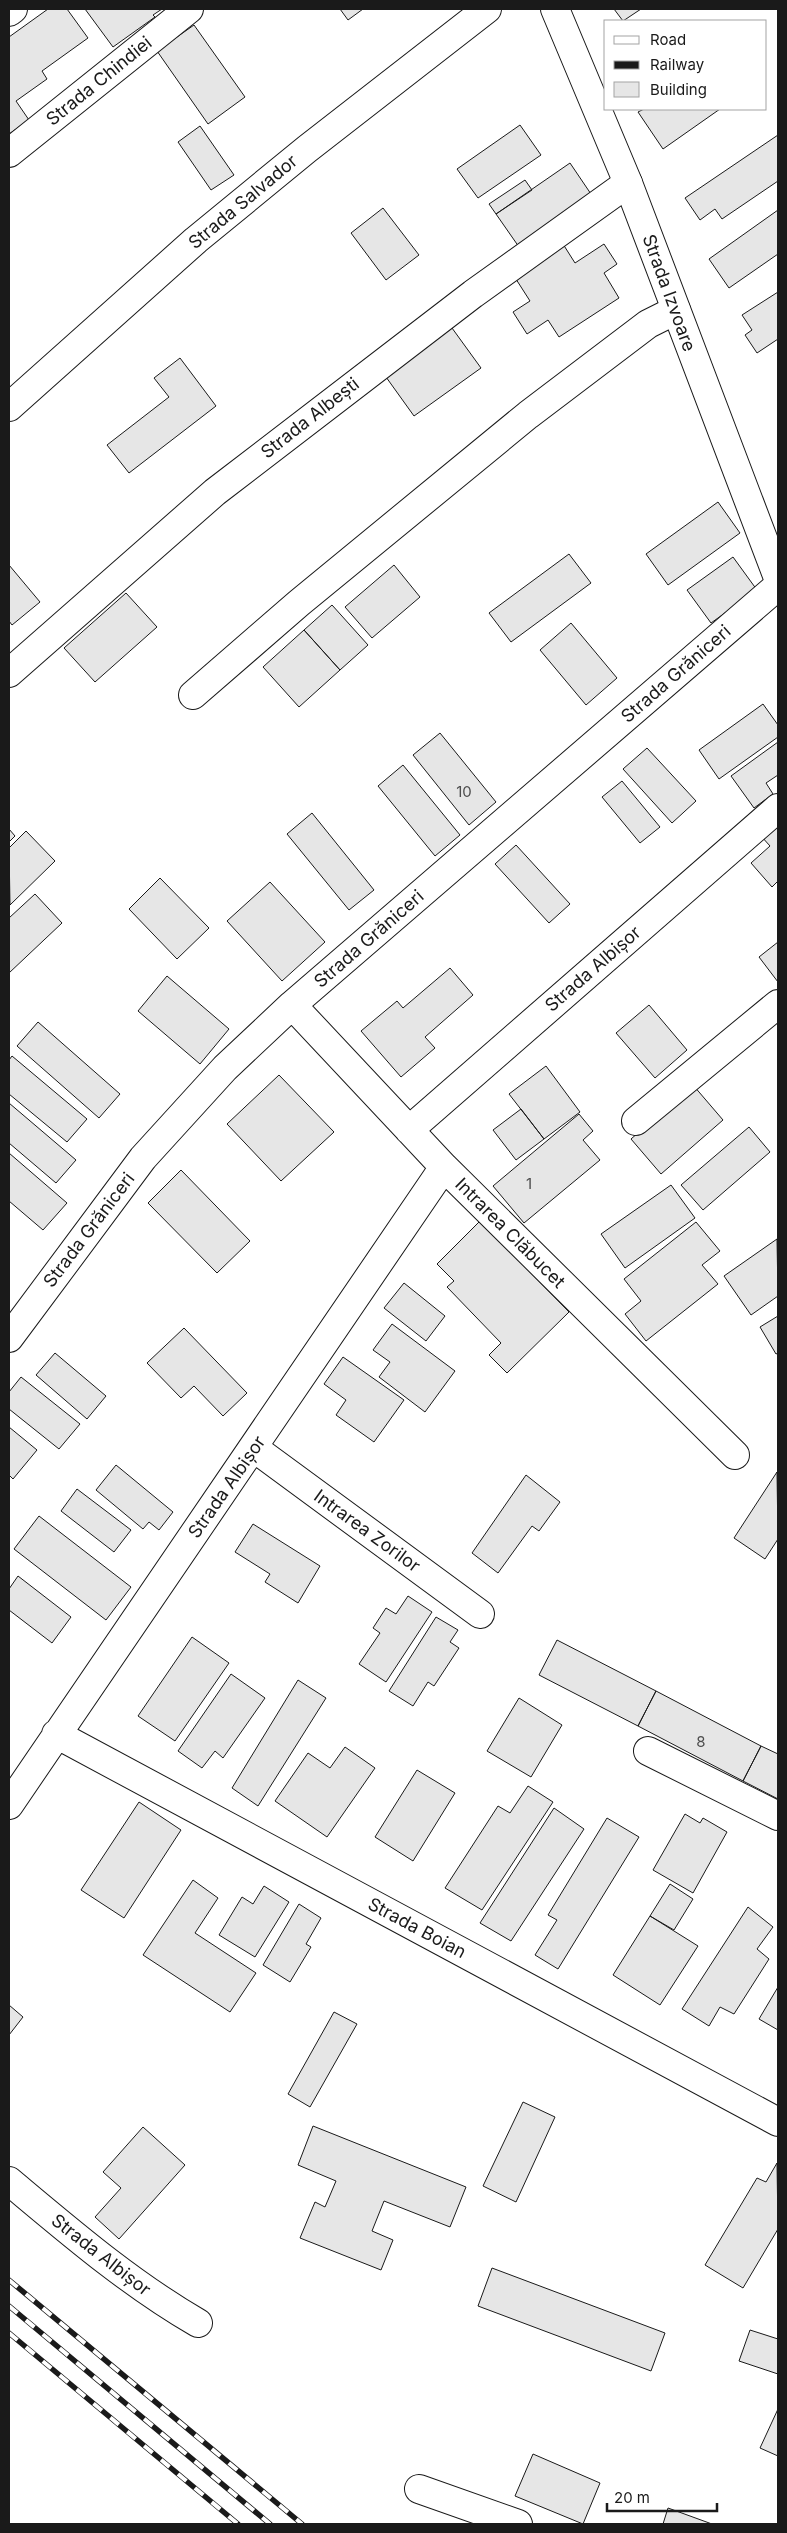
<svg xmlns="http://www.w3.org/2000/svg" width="787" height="2533" font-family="Inter,sans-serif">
	<rect width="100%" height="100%" fill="#fff"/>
	<path fill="#e6e6e6" stroke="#1a1a1a" d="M48,9H67L88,38L42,71L47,79L16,101L29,120L9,134V37Z
		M85,9H162L153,15L155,17L113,47Z
		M340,9H363L348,20Z
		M614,9H641L623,21Z
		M194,25L245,97L208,124L157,51Z
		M644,109H720L663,149L638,112Z
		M520,125L541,155L478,198L457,169Z
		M200,126L234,175L211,190L178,142Z
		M778,135V181L722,219L715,209L700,220L685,198Z
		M570,163L593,197L519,247L496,214Z
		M525,180L532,190L496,214L489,204Z
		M383,208L419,255L386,280L351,233Z
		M778,210V254L729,288L709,259Z
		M563,244L575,263L604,244L617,264L604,273L619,298L559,337L548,320L527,334L513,312L530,301L514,276Z
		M778,292V339L757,353L745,335L752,330L742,315Z
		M452,328L481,368L414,416L386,377Z
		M180,358L216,406L129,473L107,445L169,397L154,378Z
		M718,502L740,533L668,585L646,554Z
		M569,554L591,583L511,642L489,613Z
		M733,557L757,590L711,623L687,590Z
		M9,565L40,602L12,625L9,621Z
		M394,565L420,597L372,638L345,607Z
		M126,593L157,627L95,682L64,648Z
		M332,605L368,645L340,670L304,630Z
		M571,623L617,678L586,705L540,650Z
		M304,630L340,670L299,707L263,667Z
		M763,704L778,725V737L719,779L699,750Z
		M440,733L496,802L469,825L413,755Z
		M778,742V775L766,783L773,794L754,808L731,776Z
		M647,748L696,801L672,823L623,769Z
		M403,765L460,835L435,856L378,786Z
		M622,781L660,827L640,843L602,797Z
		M312,813L374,890L349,910L287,834Z
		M778,821V881L772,887L751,863L770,846L761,836Z
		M9,829L15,836L9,842Z
		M26,831L55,861L10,905L9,848Z
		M516,845L570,904L549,923L495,864Z
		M160,878L209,928L177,959L129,909Z
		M270,882L325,942L282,981L227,921Z
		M35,894L62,923L9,973V918Z
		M778,942V982L759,957Z
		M450,968L473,995L425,1037L435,1048L401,1077L361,1031L397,1001L403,1008Z
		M167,976L229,1029L200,1064L138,1011Z
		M649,1005L687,1050L655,1078L616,1033Z
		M38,1022L120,1094L99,1118L17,1046Z
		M12,1056L87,1119L67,1142L9,1094V1060Z
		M546,1066L580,1112L544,1139L509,1094Z
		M279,1075L334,1132L281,1181L227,1124Z
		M693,1085L723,1120L661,1174L631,1139Z
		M9,1103L76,1160L56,1183L9,1143Z
		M521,1109L544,1139L516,1160L493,1130Z
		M579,1114L593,1131L583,1140L600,1160L524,1223L493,1186Z
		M749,1127L770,1152L703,1210L681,1185Z
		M9,1153L67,1203L43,1230L9,1201Z
		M181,1170L250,1241L217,1273L148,1203Z
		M671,1185L695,1218L625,1268L601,1234Z
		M480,1221L569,1312L507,1373L489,1355L501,1343L447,1287L454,1281L437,1264Z
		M696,1222L720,1251L702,1265L718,1284L646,1341L625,1314L641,1301L624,1279Z
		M777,1239L778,1296L751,1315L724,1276Z
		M404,1283L445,1316L426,1341L384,1308Z
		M778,1316V1353L776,1354L760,1327Z
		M392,1324L455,1371L425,1412L379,1377L390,1362L373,1350Z
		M184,1328L247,1393L223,1416L194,1386L181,1398L147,1363Z
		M55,1353L106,1396L87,1419L36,1375Z
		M343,1357L404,1400L374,1442L336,1415L346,1400L324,1384Z
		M21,1377L80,1424L59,1449L9,1409V1392Z
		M9,1427L37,1450L13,1479L9,1475Z
		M116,1465L173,1512L159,1530L149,1522L143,1529L96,1490Z
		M777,1472L778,1539L765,1559L734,1538Z
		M526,1475L560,1502L539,1531L532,1526L498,1573L472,1553Z
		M77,1489L131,1530L114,1552L61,1511Z
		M39,1516L131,1587L106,1620L14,1549Z
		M253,1524L320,1566L298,1603L265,1582L270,1574L235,1552Z
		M18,1576L71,1617L52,1643L9,1610V1589Z
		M408,1596L432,1612L386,1682L359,1664L380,1633L373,1628L386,1608L396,1614Z
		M436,1617L458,1630L450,1642L459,1648L434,1686L428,1682L413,1706L389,1691Z
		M192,1637L229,1663L175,1741L138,1716Z
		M557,1640L656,1691L638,1726L539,1675Z
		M231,1674L265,1698L223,1758L215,1751L202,1768L178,1751Z
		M298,1680L326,1698L258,1806L232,1788Z
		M656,1691L761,1746L743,1781L638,1726Z
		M519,1698L562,1725L531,1777L487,1751Z
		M761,1746L778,1754V1799L743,1781Z
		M345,1747L375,1768L327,1837L275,1801L308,1753L330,1768Z
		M417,1770L455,1793L413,1861L375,1837Z
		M528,1786L553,1802L482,1910L445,1888L498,1806L510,1813Z
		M139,1802L181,1830L124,1918L81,1890Z
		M554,1808L584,1829L511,1941L480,1923Z
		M685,1814L700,1823L703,1818L727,1832L693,1893L653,1870Z
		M607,1818L639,1837L558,1969L535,1955L557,1920L548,1915Z
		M193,1880L218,1898L195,1933L256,1973L230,2012L143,1955Z
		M670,1884L693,1899L674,1930L650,1916Z
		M264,1886L289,1902L255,1957L219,1935L242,1897L253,1904Z
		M299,1904L321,1918L306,1944L311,1947L290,1982L263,1965Z
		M748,1907L773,1927L757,1949L769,1959L734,2014L720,2007L709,2026L682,2009Z
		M650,1916L698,1946L660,2005L613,1975Z
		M778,1987V2030L759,2019Z
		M9,2005L23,2017L9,2035Z
		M334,2012L357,2024L310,2107L288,2094Z
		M523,2102L555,2117L516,2202L483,2186Z
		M313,2126L466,2187L450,2227L384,2201L372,2231L393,2240L381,2270L300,2238L315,2202L325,2207L336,2181L298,2165Z
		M143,2127L185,2165L119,2239L95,2217L121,2188L103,2172Z
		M777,2163L778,2229L743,2288L705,2265L757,2178L766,2182Z
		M492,2268L665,2333L651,2371L478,2306Z
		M750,2330L778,2339V2374L739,2361Z
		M778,2409V2456L760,2448Z
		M533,2454L600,2483L583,2524L515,2496Z
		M668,2508L712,2524H663Z"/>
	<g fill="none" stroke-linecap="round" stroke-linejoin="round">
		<g stroke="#1a1a1a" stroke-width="30">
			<path id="street" d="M9,12L13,9
				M9,153L189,9
				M9,407L196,240L307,149L487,9
				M9,673L215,492L473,294L628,183
				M193,695L299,603L528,415L648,324L676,310
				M292,1005L444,1167L735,1455
				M636,1121L778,1004
				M409,1130L778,808
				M9,1338L143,1158L225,1068L292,1005L778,586
				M254,1448L480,1614
				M56,1734L778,2122
				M648,1751L778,1816
				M9,1805L444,1167
				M9,2181C70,2232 129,2283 198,2323
				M419,2489L518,2524"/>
		</g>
		<g stroke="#1a1a1a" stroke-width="30">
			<path id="secondary" d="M555,9L628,183L778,578"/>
		</g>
		<use href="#street" stroke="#fff" stroke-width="28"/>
		<use href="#secondary" stroke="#fff" stroke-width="28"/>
		<g stroke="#1a1a1a" stroke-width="5.5">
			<path id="rail" d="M9,2280L302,2524
				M9,2306L270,2524
				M9,2333L238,2524"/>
		</g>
		<use href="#rail" stroke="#fff" stroke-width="4" stroke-dasharray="11" stroke-linecap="butt"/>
	</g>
	<g text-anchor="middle" stroke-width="4" stroke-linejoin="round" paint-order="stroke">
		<g font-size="15" fill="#4d4d4d">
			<text x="464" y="797">10</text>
			<text x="529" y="1189">1</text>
			<text x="701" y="1747">8</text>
		</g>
		<g font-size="18" fill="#1a1a1a" stroke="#fff">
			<text transform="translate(99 81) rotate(-39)" y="6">Strada Chindiei</text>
			<text transform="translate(243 202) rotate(-40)" y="6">Strada Salvador</text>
			<text transform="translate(669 293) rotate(70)" y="6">Strada Izvoare</text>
			<text transform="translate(310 418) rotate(-38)" y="6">Strada Albești</text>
			<text transform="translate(676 674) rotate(-41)" y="6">Strada Grăniceri</text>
			<text transform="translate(369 939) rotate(-41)" y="6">Strada Grăniceri</text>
			<text transform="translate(593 969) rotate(-41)" y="6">Strada Albișor</text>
			<text transform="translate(89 1230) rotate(-53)" y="6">Strada Grăniceri</text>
			<text transform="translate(510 1233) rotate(45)" y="6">Intrarea Clăbucet</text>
			<text transform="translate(227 1487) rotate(-55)" y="6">Strada Albișor</text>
			<text transform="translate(367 1531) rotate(36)" y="6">Intrarea Zorilor</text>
			<text transform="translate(417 1928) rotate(28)" y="6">Strada Boian</text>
			<text transform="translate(101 2255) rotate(38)" y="6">Strada Albișor</text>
		</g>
	</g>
	<rect width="787" height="2533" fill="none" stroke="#1a1a1a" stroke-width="20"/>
	<rect x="604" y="20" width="162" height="90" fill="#ffffff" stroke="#a3a3a3"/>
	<rect x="614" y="36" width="25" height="8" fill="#ffffff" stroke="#a3a3a3"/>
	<text x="650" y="45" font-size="15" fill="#1a1a1a">Road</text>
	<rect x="614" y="61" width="25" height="8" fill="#1a1a1a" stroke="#a3a3a3"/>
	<text x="650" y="70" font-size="15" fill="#1a1a1a">Railway</text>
	<rect x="614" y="82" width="25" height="15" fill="#e6e6e6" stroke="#a3a3a3"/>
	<text x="650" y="95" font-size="15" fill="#1a1a1a">Building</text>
	<path d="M607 2503v8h110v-8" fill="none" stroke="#1a1a1a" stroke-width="2.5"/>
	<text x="614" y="2503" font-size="15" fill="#1a1a1a" stroke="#ffffff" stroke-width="4" paint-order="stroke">20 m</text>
</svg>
